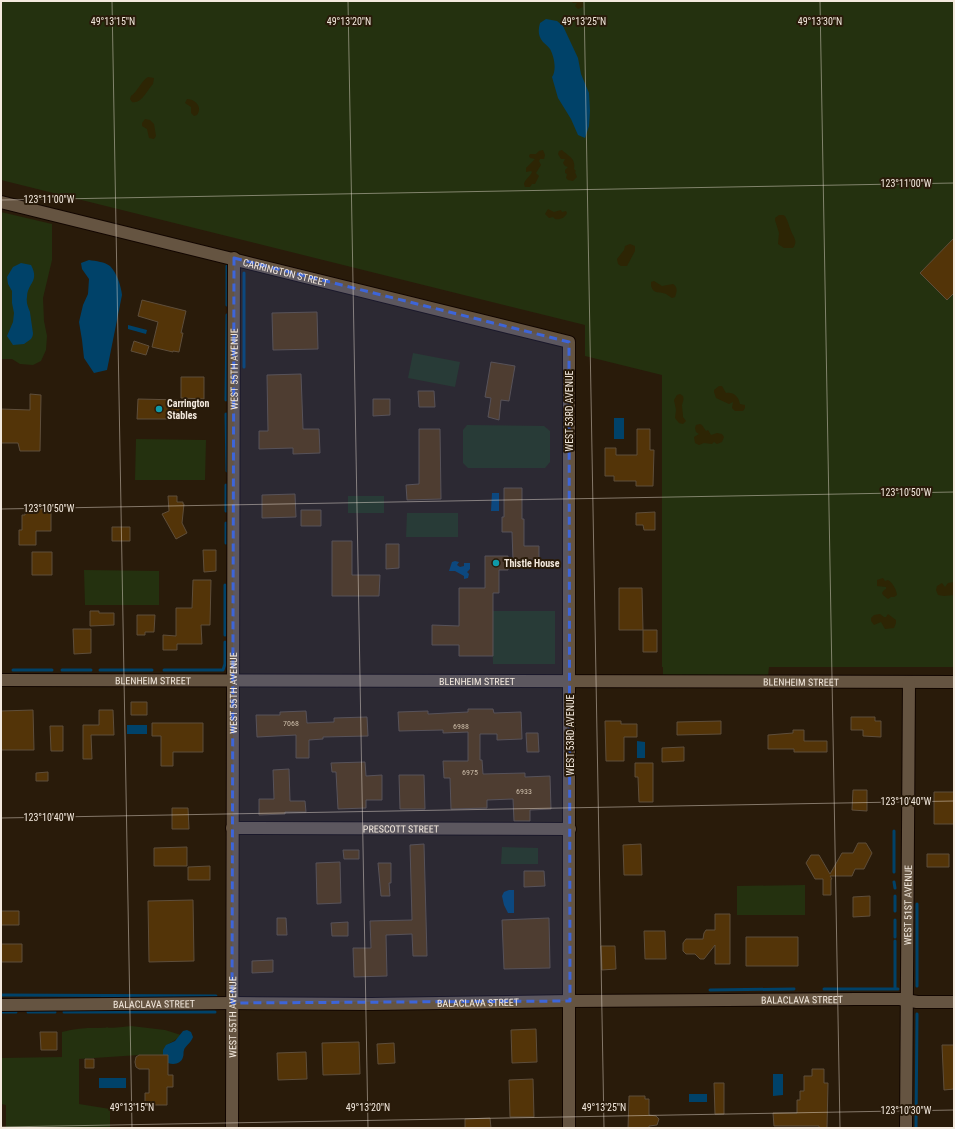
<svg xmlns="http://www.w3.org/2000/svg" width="955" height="1129" font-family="'Roboto Condensed',sans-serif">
	<rect width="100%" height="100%" fill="#291b0a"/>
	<path fill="#24310f" d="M1,1H954V667H769L768,677L663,676V667H662V375L585,356V325L1,180Z
		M1,212L52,224V260L43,298L44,321L47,336L46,350L41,361L33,365L20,364L12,359H1Z
		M413,353L460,362L455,387L408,378Z
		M467,425L544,426L550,431V462L545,468H468L463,463V430Z
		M136,439L206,440L205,480H135Z
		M348,496H384V513H348Z
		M407,513H458V537H406Z
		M84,570L159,571V605H85Z
		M492,611H555V664H493Z
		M502,847L538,848V864H501Z
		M805,885V915H737V886Z
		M131,1026L165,1030L181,1035C174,1043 163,1043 163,1055H139L79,1059V1104L110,1109V1128H6V1105L1,1104V1058L62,1057V1032C85,1025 108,1030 131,1026Z"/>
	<path fill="#2d2504" d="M571,1H583V7L578,9L575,6L577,3H573Z
		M148,77L154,78L153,84C147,90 142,104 132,102L130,99L131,96C138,91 141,81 148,77Z
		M187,99C195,99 203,107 197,115L194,116L191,113V107L185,103Z
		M145,119L150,120L154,124L156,136L154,139L149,138L147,129L142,126V123Z
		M543,150L545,155L544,159H540L539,161L541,165L536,173L539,176L535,184H532L530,187H525L524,184C525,179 530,177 532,172L531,171L526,172V168L535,159L530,158L529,156L530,154H536L539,151Z
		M562,150C568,156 576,158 574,169L576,171L575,172L577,177L573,181L568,180L566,178L567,174L565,173V170L568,167L565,166L563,163L565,159H561L558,154L559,151Z
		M548,209L554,212L561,210L562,212L566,211L567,213C565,218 560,220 555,219L553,217L549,218L545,214Z
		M779,215H783L785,216C788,221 789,226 791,231C794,238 798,241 793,248H784L778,244L779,233L775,220V218Z
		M630,244L635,246V251L627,266H621L618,264L617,259L624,250L625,246Z
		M654,281L662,286L673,284C678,287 677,292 675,297L672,298C670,297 668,295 666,294C660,291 654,295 651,286V282Z
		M719,386H722L726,393C734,392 738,396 740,404L745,405V408L743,411H735L732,408L733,402L729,404L716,398L714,392V390Z
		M680,394L683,396C684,400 683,401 682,405C682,408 683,413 683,417L686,421L683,424L679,423L675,418L676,410L674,400L677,395Z
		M700,424L702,425L706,431L708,430L711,435L717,433L722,434L724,437L722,442L717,444L714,442L712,444L704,443L699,445L695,443L694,437L699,434L696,432L695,428L696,425Z
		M883,578L885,581L888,580C893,583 896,589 897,595L894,597H891L888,599L883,595L882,593L884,590L886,589V587L877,586V580Z
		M954,582V595L944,596L938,595L936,590L937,586L942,583L945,587L948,583Z
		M880,614L884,617H886L888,614L896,620V623L894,628L885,629L881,622L874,625L871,621V618L874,615Z"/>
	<path fill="#004269" d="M546,19L557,21L563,26L578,58L581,74L589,93L590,111L589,126L585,138L578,135L571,119L558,98L552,77C557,70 554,56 550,49C548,46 545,44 543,42C538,36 538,30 540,23Z
		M89,260C96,261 105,262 110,266C117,273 121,286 122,295L107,370L94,373L84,358L82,340L79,322L83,305L88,294L89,279L82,269L81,263Z
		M21,263L31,265C40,282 27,283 27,297C26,303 28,307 30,312C30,313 33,332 33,333C33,336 32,337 31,339L24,344L13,345L7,336L13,322L14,313L12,303V291L8,284L7,277L13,267Z
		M128,325L147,330L146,334L128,329Z
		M614,418H624V439H614Z
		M492,493H499V511H491Z
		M455,561L459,562L457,565L460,567L464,566V563H470V569L467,572L469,574L468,578L464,579V576L455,571H449L452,562Z
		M127,725H147V734H127Z
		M637,741L645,742V758H637Z
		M509,890H514V913H508L504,905L502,896L504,892Z
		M187,1030L191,1032L193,1037C191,1043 185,1046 184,1050C183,1052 184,1055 183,1057C181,1064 174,1065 168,1063V1055H163V1050L166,1045L175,1041L183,1031Z
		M773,1074H783V1095L773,1096Z
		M99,1078H126V1088H99Z
		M689,1094H707V1102H689Z"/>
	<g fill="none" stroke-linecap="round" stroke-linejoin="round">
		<path stroke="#004269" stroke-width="3" d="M244,273V367
			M227,305V266
			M226,400L227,315
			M226,414L227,471
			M226,511V485
			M226,543V523
			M225,635V585
			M13,670H52
			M62,670H91
			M100,670H152
			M164,670H223L225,664V642
			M894,831V872
			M894,882L895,888
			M895,896V911
			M895,920V937
			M895,941V989
			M917,986V904
			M824,989H898
			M710,990L794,989
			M1,995L216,996
			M1,1012H16
			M28,1012H55
			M64,1012H215
			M916,1128L917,1014"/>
	</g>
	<path fill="#533408" stroke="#5e4e3b" d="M954,238V293L947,300L920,273Z
		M142,300L186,311L181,333H183L179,352L173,351V352L152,347L158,322L138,316Z
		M317,312L318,349L273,350L272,313Z
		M134,341L149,346L146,355L131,351Z
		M491,362L515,366L509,401L501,400L499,420L488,417L491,398L485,397Z
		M301,374L303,429H319L320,453L293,454V448L259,449V431H268L267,375Z
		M181,377H204V399L181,398Z
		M418,391H434L435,407H419Z
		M30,394L41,395L40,451H20L18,443H1V409L30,410Z
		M138,399L181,400V413H179V419H137Z
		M373,399H390V415L373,416Z
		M419,429H440L441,499L407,500L406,485L419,484Z
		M637,429H650V450H654L653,486H636V481H614V476H605V448H616V455H637Z
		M504,488H522V519H524V546H539V559L513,560L512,532H502V517H504Z
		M295,494L296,517L262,518V495Z
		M168,496H177V502H183V504H184L182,523L187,533L176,539L162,514L169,511Z
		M25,509H51V531H36V545H19V530H22V515H25Z
		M301,510H321V526H301Z
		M655,512V530H644L643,525H636V513Z
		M112,527H130V541H112Z
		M332,541H352V575H380L379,596H332Z
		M386,544H399V568L386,569Z
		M203,550H216V571L204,572Z
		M32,552H52V575H32Z
		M485,556H508V570H499V593H493V656H459V645H432V625L459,626V588H485Z
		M193,580H211L210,625H201L202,644H177V650H163V635L176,636V608H192Z
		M619,588H642L643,630H619Z
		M90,611H99V613H114V625L90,626Z
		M137,615H155L154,632H145V635H137Z
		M73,629H91V653L74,654Z
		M643,630H657V652H643Z
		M131,702H147V715H131Z
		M468,709H493L494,713L521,712L522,739L497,740V734H480V760H482L483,774L525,773V777L550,776L551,809L530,810V821H514L513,799L487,800V808L451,809L450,778H444L443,761H468V732L443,733V730L399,731L398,712L428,711V714L468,712Z
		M33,710L34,750H1V711Z
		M99,710H113L114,735H91L92,759H83V725H99Z
		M306,711L307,723L334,722V718L367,717L368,736L323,737V739L309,740V758H296V735L257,737L256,715H280V712Z
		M851,717H875V721H881V737L863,736V730H851Z
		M605,721H621V724H637V737H624V761H606Z
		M721,721V734L677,735V722Z
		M152,723H203V752H173V766H161V736H152Z
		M50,726H63V751H51Z
		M793,730H804V741H827V752H794V749H768V735L793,733Z
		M526,733H538L539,752H527Z
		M684,747V761L662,762V748Z
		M365,762L366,776L382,775V800H366V808L338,809L336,772H332L331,763Z
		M635,763H653V802H639L638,777H635Z
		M289,769L290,801H305L306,812H285V814L259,815V799H274L273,770Z
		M48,772V781H36V773Z
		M399,775H424L425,809H400Z
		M853,790H867V811L852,810Z
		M934,792H954V824H934Z
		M172,808H188L189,829H172Z
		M858,843H866L872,853L864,869H855L852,876H830L832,879H831V895H823V879H815L806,863L811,855H819L830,874L842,853H853Z
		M424,844L427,956H413L412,934L386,935L387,976L354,977L353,948H371L370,921L412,920L410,845Z
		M641,844L642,875H624L623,845Z
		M187,847V866H154V848Z
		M343,850H359V859H344Z
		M927,854H949V867H927Z
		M340,862L341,903L317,904L316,863Z
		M378,863H391V883H389L390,896H381Z
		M210,866V880H188V867Z
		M524,871H544L545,886L524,887Z
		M870,896V916L853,917V897Z
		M193,900L194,961L149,962L148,901Z
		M1,911H19V925H1Z
		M715,914H730V964H715V945L704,959H700L695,954H686L683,951V943L686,939H703L704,933L706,930H715Z
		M277,918H286L287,935H277Z
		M549,918L550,968L504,969L502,920Z
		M348,922V936H332L331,923Z
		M644,931H665L666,959H645Z
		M746,937H798V966H746Z
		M1,944H22V962H1Z
		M601,946H615L616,969L602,970Z
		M273,960V972L252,973V961Z
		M536,1029L537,1062L512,1063L511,1030Z
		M40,1032H57V1050H41Z
		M359,1042L360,1074L323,1075L322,1043Z
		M394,1043L395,1063L378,1064L377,1044Z
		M942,1045H954V1089L944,1090Z
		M306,1052L307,1079L278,1080L277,1053Z
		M139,1055H168V1075H173V1087H167V1105H145V1093H149V1069H139L136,1067L135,1062L136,1057Z
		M85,1059H94V1068H85Z
		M812,1069H824V1083H828L827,1128H819V1126H774L773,1113H797V1100H800V1091H804V1076H812Z
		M533,1079L534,1117H510L509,1080Z
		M714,1083H724V1114H715Z
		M629,1096H645V1099H649V1115L656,1116L659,1119L657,1125L649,1126V1128H628Z
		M490,1118L491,1128H465V1119Z"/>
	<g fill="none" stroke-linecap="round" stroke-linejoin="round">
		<g stroke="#120600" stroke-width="14">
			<g id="minor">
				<path id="s1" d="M1,202L569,342V1128"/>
				<path id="s2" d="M1,680L954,682"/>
				<path id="s3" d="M232,828L570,829"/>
				<path id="s4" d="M1,1005L232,1003L371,1004L570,1001L856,999H900L917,1002H954"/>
				<path id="s5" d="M232,1128L234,258"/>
				<path id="s6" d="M906,1128L909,682"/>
			</g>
		</g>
		<use href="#minor" stroke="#655441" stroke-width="12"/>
	</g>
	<path fill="#3d65d9" fill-opacity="0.2" stroke="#3d65d9" stroke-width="3" stroke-dasharray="8 5" stroke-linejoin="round" d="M234,258L569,342L570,1001L232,1003Z"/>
	<path fill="none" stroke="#f3e9de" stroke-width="1" stroke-opacity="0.45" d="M112,1L132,1128M348,1L368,1128M584,1L604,1128M820,1L840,1128M1,200L954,183M1,509L954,492M1,818L954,801M1,1127L954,1110"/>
	<g fill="#0f9aa8" stroke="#291b0a" stroke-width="1.5">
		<circle cx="159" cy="409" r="4"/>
		<circle cx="496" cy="563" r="4"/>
	</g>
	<g text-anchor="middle" stroke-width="4" stroke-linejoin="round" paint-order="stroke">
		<g font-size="8" fill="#cbbca8">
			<text x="291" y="726">7068</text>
			<text x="461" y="729">6988</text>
			<text x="470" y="775">6975</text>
			<text x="524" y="794">6933</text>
		</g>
		<g font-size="10" fill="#f3e9de" stroke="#291b0a">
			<text dy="4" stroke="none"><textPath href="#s1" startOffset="293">CARRINGTON STREET</textPath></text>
			<text dy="4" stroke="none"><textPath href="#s5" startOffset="759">WEST 55TH AVENUE</textPath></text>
			<text transform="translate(569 411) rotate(-90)" y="4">WEST 53RD AVENUE</text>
			<text dy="4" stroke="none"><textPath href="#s2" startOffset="152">BLENHEIM STREET</textPath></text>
			<text dy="4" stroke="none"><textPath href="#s2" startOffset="476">BLENHEIM STREET</textPath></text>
			<text dy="4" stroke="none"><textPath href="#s2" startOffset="800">BLENHEIM STREET</textPath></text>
			<text dy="4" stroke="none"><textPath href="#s5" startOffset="435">WEST 55TH AVENUE</textPath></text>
			<text transform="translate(570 735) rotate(-90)" y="4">WEST 53RD AVENUE</text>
			<text dy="4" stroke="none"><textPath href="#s3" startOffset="169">PRESCOTT STREET</textPath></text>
			<text dy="4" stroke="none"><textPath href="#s6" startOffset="223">WEST 51ST AVENUE</textPath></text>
			<text dy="4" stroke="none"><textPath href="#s4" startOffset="801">BALACLAVA STREET</textPath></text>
			<text dy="4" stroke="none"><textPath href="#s4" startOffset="477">BALACLAVA STREET</textPath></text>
			<text dy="4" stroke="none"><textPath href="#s4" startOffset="153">BALACLAVA STREET</textPath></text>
			<text dy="4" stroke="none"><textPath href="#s5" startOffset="111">WEST 55TH AVENUE</textPath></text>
		</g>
		<g font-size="10" font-weight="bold" fill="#f3e9de" stroke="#291b0a" text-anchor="start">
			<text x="167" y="407">Carrington<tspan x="167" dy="12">Stables</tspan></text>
			<text x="504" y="567">Thistle House</text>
		</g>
	</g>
	<g font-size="10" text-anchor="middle" fill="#f3e9de" stroke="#291b0a" stroke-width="4" stroke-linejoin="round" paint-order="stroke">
		<text x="113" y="25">49°13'15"N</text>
		<text x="349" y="25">49°13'20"N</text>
		<text x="584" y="25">49°13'25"N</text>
		<text x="820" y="25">49°13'30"N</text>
		<text x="906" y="187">123°11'00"W</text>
		<text x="49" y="203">123°11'00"W</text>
		<text x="906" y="496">123°10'50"W</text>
		<text x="49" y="512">123°10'50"W</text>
		<text x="906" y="805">123°10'40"W</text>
		<text x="49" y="821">123°10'40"W</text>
		<text x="132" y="1111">49°13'15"N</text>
		<text x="368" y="1111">49°13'20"N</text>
		<text x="604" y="1111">49°13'25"N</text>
		<text x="906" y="1114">123°10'30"W</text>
	</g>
	<rect width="955" height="1129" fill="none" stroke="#f3e9de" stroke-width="4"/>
</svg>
